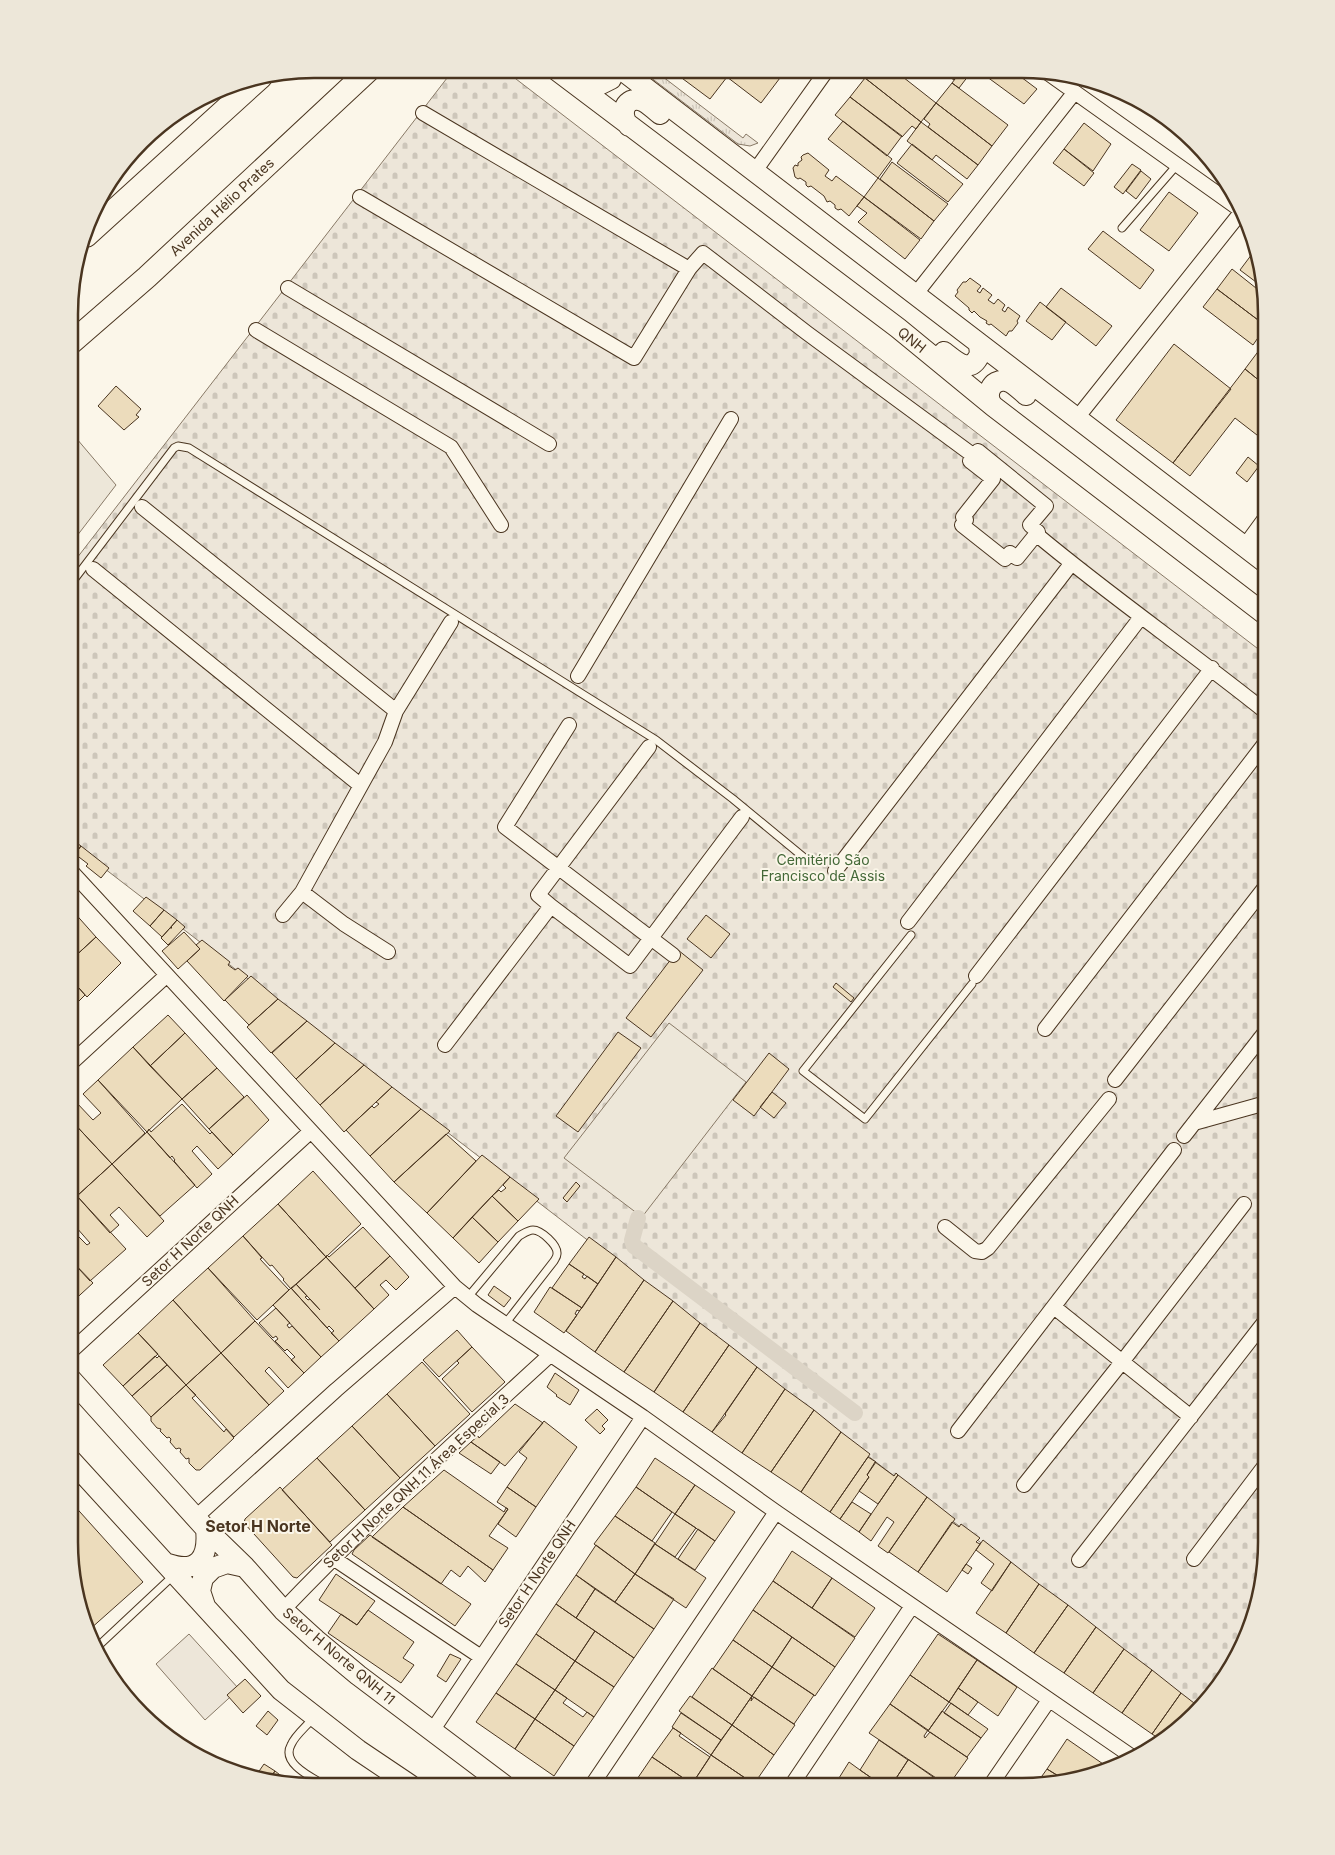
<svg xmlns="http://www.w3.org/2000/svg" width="1335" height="1855" font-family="Inter,sans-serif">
	<defs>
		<pattern id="grass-tufts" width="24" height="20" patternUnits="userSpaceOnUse" patternTransform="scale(1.25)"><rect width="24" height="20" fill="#ede6d9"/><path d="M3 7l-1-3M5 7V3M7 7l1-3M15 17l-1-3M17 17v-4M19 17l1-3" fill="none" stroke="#cdc6ba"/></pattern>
		<pattern id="cemetery-stones" width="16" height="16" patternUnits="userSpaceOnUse" patternTransform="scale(1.25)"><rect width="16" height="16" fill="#ede6d9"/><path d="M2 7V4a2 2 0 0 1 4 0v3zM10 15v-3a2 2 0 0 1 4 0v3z" fill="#cdc6ba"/></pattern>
	</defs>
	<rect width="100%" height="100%" fill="#fbf6e9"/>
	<path fill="url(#grass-tufts)" stroke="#887966" d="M645,70H654L743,138L746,134L758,143L750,146L738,144L650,77Z"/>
	<path fill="url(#cemetery-stones)" stroke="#887966" d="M454,69H503L1266,655V1558L1253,1620L1225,1678L1197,1709L70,842V567Z"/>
	<path fill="#ede6d9" stroke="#887966" d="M189,1634L239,1689L205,1720L156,1664Z"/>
	<path fill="#ede7d9" stroke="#887966" d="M71,432L116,485L70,545Z
		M669,1023L746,1082L642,1217L564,1158Z"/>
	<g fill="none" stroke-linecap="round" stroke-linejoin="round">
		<path stroke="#dcd4c6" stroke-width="16" d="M638,1218L632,1240L634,1246L855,1413"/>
	</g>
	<path fill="#ecdcbc" stroke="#4a3520" d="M671,70H786L761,103L727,77L710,99Z
		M871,70H894L936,103L921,122L865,78Z
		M941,71H961L954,80Z
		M961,71H972L959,88L952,83Z
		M979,71H1013L1037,89L1024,104Z
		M865,78L921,122L916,129L912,126L902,137L850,97Z
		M952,83L1008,125L992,146L936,103Z
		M850,97L902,136L887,156L835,115Z
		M936,103L992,146L978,165L928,127L930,124L924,119Z
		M1155,110L1170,119L1181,131L1152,115Z
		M843,121L892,159L878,178L828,139Z
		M921,122L978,165L967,179L936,155L932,160L907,141Z
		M1084,123L1111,144L1093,171L1064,149Z
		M912,144L963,184L948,202L897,163Z
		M1064,149L1094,173L1084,186L1053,163Z
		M808,153L829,170L825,176L832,181L836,176L864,197L849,216L841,209L838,210L835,208V205L830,201L827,202L824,196L811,186L808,187L806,185V182L800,178L798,179L795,177L793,168L795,165L798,166V163L802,160L801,157L803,155Z
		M892,162L948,204L934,221L880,179Z
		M1132,164L1141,170L1123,194L1114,187Z
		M1141,171L1151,179L1136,199L1126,191Z
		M878,178L934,221L921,239L864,197Z
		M1169,192L1198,213L1169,251L1140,230Z
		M864,197L920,240L905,259L858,222L867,213L857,206Z
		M1103,231L1154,270L1140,289L1088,249Z
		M1252,254L1260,285L1240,270Z
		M1232,269L1261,292L1266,313V326L1217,289Z
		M970,278L981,286L977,291L980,293L983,288L992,295L988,300L994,304L998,299L1005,305L1002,310L1005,312L1008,307L1020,316L1017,321L1018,323L1012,331H1009L1006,336L991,324L989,325L986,323L987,321L980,317L974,311L972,313L969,310V308L955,296L958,292L957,290L963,282H966Z
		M1061,288L1112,326L1096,346L1046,307Z
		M1217,289L1266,326L1253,345L1203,307Z
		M1040,302L1066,322L1052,340L1026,321Z
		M1266,341V386L1245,369Z
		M1174,344L1231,389L1173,463L1116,420Z
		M1245,369L1266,386V442L1235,418L1190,476L1173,463Z
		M116,386L141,409L136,415L139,417L124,430L98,406Z
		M1248,457L1259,466L1247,482L1236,473Z
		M70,838L81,846L75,854L70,849Z
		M81,846L109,868L101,878L86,866L88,864L75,854Z
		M146,897L164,910L150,926L133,911Z
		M72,910L96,937L70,961V913Z
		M164,910L177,920L162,937L150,926Z
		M706,915L730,934L711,958L687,939Z
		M177,920L185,927L168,945L161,938L170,928H172L171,927Z
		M184,932L200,949L178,969L162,951Z
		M96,937L121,963L87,997L70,978V970L72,968L70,967V961Z
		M202,940L230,962L228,965L235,970L238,968L248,976L224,1001L187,961L200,949L196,945Z
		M678,950L703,970L651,1037L626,1018Z
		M251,976L278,999L249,1025L225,1000Z
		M70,978L85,995L70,1010Z
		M836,983L854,998L851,1002L833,987Z
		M278,999L307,1021L271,1053L247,1027Z
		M168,1015L185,1033L150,1066L133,1047Z
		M307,1021L335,1043L296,1079L272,1053Z
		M618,1032L641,1048L578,1132L556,1116Z
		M185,1033L217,1068L182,1099L150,1066Z
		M335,1043L364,1065L320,1105L296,1079Z
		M133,1047L182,1099L147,1132L98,1080Z
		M769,1053L789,1069L754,1116L733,1100Z
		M364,1065L392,1087L344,1132L320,1105Z
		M217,1068L244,1097L209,1129L182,1099Z
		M98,1080L145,1133L112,1164L69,1118V1106L75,1101L93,1120L101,1113L83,1094Z
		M392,1087L421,1109L370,1156L346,1130L372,1106L374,1108L379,1104L376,1102Z
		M772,1092L786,1103L774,1118L760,1107Z
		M247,1095L269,1120L233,1155L209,1129Z
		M182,1104L210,1134L212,1132L233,1155L218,1169L197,1146L192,1151L212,1174L197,1188L174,1161L175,1160L172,1156L170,1158L147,1132L149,1129L151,1132Z
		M421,1109L450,1131L394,1182L370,1156Z
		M69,1118L112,1164L77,1196L69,1188Z
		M147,1132L195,1185L160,1216L112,1164Z
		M446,1134L476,1161L427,1213L394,1182Z
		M482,1155L510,1177L453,1238L427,1213Z
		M112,1164L164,1221L147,1237L119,1207L110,1215L119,1225L110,1233L77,1196Z
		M313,1171L361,1224L326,1257L278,1204Z
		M510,1177L539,1199L518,1221L492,1196L499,1190L501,1192L506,1188L503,1185Z
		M576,1182L580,1186L567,1202L563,1198Z
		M69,1188L77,1196L69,1203Z
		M77,1196L126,1249L90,1281L69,1258V1230L71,1233L73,1231L87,1245L90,1243L76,1227L79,1225L74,1220L69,1224V1203Z
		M492,1196L518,1221L498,1242L472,1217Z
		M278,1204L326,1257L291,1289L283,1280L284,1279L272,1265L270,1266L243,1236Z
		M472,1217L498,1242L479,1263L453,1238Z
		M363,1227L390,1256L355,1288L326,1257L327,1255L329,1257Z
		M243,1236L262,1258L260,1259L289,1290L257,1320L208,1268Z
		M589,1237L616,1257L598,1284L569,1264Z
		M390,1256L409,1277L396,1290L386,1280L380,1285L389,1295L374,1309L355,1288Z
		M326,1257L374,1309L339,1341L331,1333L334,1331L329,1326L327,1328L291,1288L296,1284L307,1296L305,1297L308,1300L310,1299L320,1310L296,1284Z
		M616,1257L644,1280L595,1352L566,1331Z
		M69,1258L93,1283L69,1305Z
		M569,1264L584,1274L582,1277L585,1279L587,1276L598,1284L582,1308L552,1288Z
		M208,1268L255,1321L221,1353L173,1300Z
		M644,1280L673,1301L624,1372L595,1352Z
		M494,1286L511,1298L504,1307L488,1295Z
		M550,1287L582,1308L579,1311L577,1310L575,1314L577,1315L564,1333L534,1312Z
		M291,1288L339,1341L321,1357L273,1305Z
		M173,1300L221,1353L186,1385L138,1333Z
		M673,1301L700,1323L654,1392L624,1372Z
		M276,1308L290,1323L287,1325L289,1328L292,1326L321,1357L304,1373L291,1360L295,1357L287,1349L285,1351L275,1341L278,1339L276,1336L273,1338L259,1323Z
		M255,1321L304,1373L288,1388L269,1367L265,1371L284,1391L269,1405L221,1353Z
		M700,1323L729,1345L683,1412L654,1392Z
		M457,1330L472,1347L439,1377L423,1360Z
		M138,1333L158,1354L123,1386L103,1365Z
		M729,1345L757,1367L712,1432L683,1412Z
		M472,1347L505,1382L472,1412L442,1379L459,1363L457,1361Z
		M221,1353L269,1405L234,1437L186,1385Z
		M155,1356L157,1358L159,1356L167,1365L132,1396L123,1386Z
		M422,1362L470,1414L435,1446L387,1394Z
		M167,1365L186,1385L151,1417L132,1396Z
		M757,1367L785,1389L742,1453L712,1432L726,1415L725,1414Z
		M555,1373L579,1390L570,1405L556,1396L557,1395L547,1387Z
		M186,1385L196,1395L192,1398L224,1432L226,1429L234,1438L200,1470H196L189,1463V1458L186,1459L180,1452L181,1449L179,1448L176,1449L170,1442L171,1439L169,1437L167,1438L160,1431L161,1429L157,1428L151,1421V1417Z
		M785,1389L814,1410L771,1472L742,1453Z
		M387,1394L435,1446L400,1478L352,1426Z
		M515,1404L543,1423L505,1466L471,1442L478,1436L479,1438Z
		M597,1409L608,1420L602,1426L605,1429L600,1434L585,1420Z
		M814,1410L841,1432L801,1492L771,1472Z
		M544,1421L577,1447L536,1507L507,1487L527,1458L519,1452Z
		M352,1426L400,1478L365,1510L317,1458Z
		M841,1432L870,1454L830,1512L801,1492Z
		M471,1442L500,1462L491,1474L459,1453Z
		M868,1457L876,1462L867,1475L869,1477L840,1519L830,1512Z
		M317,1458L365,1510L330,1542L282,1490Z
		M655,1458L695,1485L675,1514L636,1487Z
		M875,1462L894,1476L896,1473L898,1475L878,1504L859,1491L869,1477L867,1475Z
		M444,1470L504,1512L506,1508L508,1509L489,1536L508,1548L493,1570L403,1507Z
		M69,1472L81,1484L69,1495Z
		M898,1475L927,1497L888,1553L878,1546L894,1522L887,1517L871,1541L859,1532Z
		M695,1485L735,1512L715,1541L675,1514Z
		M280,1487L332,1545L297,1578L293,1577L244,1523L245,1519Z
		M507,1487L536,1507L516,1537L498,1524L508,1509L497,1502Z
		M636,1487L672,1512L652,1541L615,1516Z
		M927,1497L955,1519L918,1572L889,1552Z
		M71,1502L143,1582L89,1630L69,1542V1504Z
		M852,1502L871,1514L859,1532L840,1519Z
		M403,1507L493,1570L485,1582L468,1566L460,1577L451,1570L441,1584L372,1537Z
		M675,1514L696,1528L675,1557L655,1544Z
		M615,1516L655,1543L635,1574L594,1544Z
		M952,1522L959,1527L961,1524L980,1538L976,1542L980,1544L947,1592L918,1572Z
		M698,1529L715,1541L695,1570L678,1559Z
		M370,1535L471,1604L455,1626L352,1554L354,1550Z
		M983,1540L1011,1562L992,1591L981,1583L994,1564L976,1550Z
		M655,1544L706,1578L686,1608L635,1574Z
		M596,1545L635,1574L615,1602L576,1575Z
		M792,1551L832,1578L812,1608L773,1581Z
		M1011,1562L1039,1584L1006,1633L976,1613Z
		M966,1564L972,1568L968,1574L962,1570Z
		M336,1574L375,1601L357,1625L319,1600Z
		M635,1574L674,1599L654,1629L615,1602Z
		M576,1575L595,1589L576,1618L556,1604Z
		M832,1578L875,1608L855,1637L812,1608Z
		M773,1581L855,1638L835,1667L753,1610Z
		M1039,1584L1068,1605L1034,1653L1006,1633Z
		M595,1589L654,1629L634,1658L576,1618Z
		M556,1604L595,1631L575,1661L536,1634Z
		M1068,1605L1096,1627L1064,1673L1034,1653Z
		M368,1610L414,1642L403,1658L414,1665L401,1683L328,1633L341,1614L357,1625Z
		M753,1610L792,1637L772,1667L733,1640Z
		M1096,1627L1124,1649L1093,1693L1064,1673Z
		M595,1631L634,1658L614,1687L575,1661Z
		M536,1634L575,1661L555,1690L516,1664Z
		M938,1634L977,1660L949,1702L910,1675Z
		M792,1637L835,1667L815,1696L772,1667Z
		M733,1640L772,1667L752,1696L713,1669Z
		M1124,1649L1152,1670L1122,1713L1093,1693Z
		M450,1654L461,1659L446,1682L437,1676Z
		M977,1660L1017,1687L998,1716L958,1688Z
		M575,1661L614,1687L594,1717L555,1690Z
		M516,1664L555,1690L535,1719L496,1693Z
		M772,1667L814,1695L794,1724L752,1696Z
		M712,1668L752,1696L732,1725L692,1697Z
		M1152,1670L1181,1693L1152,1734L1122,1713Z
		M910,1675L949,1702L928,1731L890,1704Z
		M245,1679L261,1696L243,1713L227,1695Z
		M958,1688L978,1702L968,1715L949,1702Z
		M555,1690L567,1698L563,1703L583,1717L587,1712L594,1717L574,1746L535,1719Z
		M496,1693L535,1719L515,1749L476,1722Z
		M1181,1693L1194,1703L1176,1730L1161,1740L1152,1734Z
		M690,1696L732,1725L721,1740L679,1711Z
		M752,1696L751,1701L754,1697L795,1725L774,1755L732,1725Z
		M951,1703L988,1729L981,1738L944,1713Z
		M1194,1703L1199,1707L1183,1726L1176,1730Z
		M890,1704L928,1730L924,1736L925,1738L930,1732L968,1758L948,1786L869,1733Z
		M268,1711L278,1720L267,1735L256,1726Z
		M942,1711L981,1738L967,1757L928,1731Z
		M681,1713L721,1740L711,1755L672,1727Z
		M535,1719L574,1746L554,1776L515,1749Z
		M732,1725L774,1755L754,1784L711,1755Z
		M673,1728L681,1733L679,1736L710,1757L692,1784L652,1757Z
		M1067,1739L1106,1766L1105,1767L1060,1777L1047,1769Z
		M879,1740L908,1760L891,1786H883L860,1770Z
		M711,1755L754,1784L753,1785H694L692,1784Z
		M652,1757L692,1784L691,1785H633Z
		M908,1760H909L946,1786H891Z
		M849,1762L860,1770L883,1786H834Z
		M264,1764L275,1771L268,1781L255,1777Z
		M1047,1769L1060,1777L1037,1783Z
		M275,1771L284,1778L280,1784L268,1781Z
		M284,1778L294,1784H280Z"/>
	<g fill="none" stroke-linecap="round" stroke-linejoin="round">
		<g stroke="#4a3520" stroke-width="9">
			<path id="lane" d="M1122,228L1177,165
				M70,585L174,448L178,446L189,448L656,740L733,799L807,860
				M911,935L803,1071L865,1119L972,984
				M468,1297L519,1236C523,1234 528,1230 533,1230C541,1230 558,1245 557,1254C557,1257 555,1259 554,1261L505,1324
				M94,1650L174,1575
				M314,1717C307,1726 295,1735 291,1745C281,1763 311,1777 323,1784"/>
		</g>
		<g stroke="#4a3520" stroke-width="16">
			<path id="street" d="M1045,71L1242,211
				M423,113L689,269
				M755,171L827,70
				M360,197L634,358L689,269L703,253L807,333L974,456
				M288,288L549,444
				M915,295L1074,93
				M256,330L451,447L501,525
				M1077,418L1242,211
				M978,451L1046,506L1030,525L1038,532L1017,558L1010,553L1005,559L962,525L966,520L963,517L993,479L970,461Z
				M142,507L396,711
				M1036,534C1110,596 1190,651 1266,712
				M93,569L360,785
				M578,676L731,419
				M569,725L505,827L673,955
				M70,870L455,1287L477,1305L643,1417L776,1512L1134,1758
				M835,871L1071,564
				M302,892L344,924L388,952
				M551,906L630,966L742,817
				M283,915L302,892L385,742L396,711L451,622
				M908,922L1141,617
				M976,976L1212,668
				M1045,1029L1266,742
				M445,1045L551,906L538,895L649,747
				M70,1064L167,975
				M1115,1080L1266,886
				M1194,1123L1266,1103
				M1184,1136L1266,1031
				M945,1227L975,1251L982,1252L988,1248L1109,1099
				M1054,1307L1191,1417
				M69,1353L311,1131
				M958,1431L1174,1150
				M1024,1485L1122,1362L1244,1204
				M196,1517L336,1390L455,1287
				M333,1558L481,1657
				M1194,1559L1266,1464
				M1079,1560L1266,1320
				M283,1610C368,1521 459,1438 550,1355
				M432,1731L643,1417
				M592,1785L776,1512
				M791,1786L912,1606
				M990,1786L1049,1700"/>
		</g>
		<g stroke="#4a3520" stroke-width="22">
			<path id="secondary" d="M555,69L898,328L993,406L1266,615
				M575,70L591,81L601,84L611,79L614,70
				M622,70L1266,563
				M629,126C620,116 623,98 639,100C647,101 654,110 660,114
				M944,352C956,361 970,376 980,354L979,345L976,341
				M993,406C984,396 991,378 1006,381C1013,382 1020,390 1026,395
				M1247,548L1266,522
				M69,1377L206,1529L245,1567L283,1610L316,1640L358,1675L504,1785
				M69,1458L281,1690L358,1750L410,1785
				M168,1564C198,1574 209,1558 206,1529
				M205,1606L200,1591L203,1578L213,1568L227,1563L245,1567"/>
		</g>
		<g stroke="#4a3520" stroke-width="24">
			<path id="primary" d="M86,236L261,77
				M71,343L147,277L370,69"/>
		</g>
		<use href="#lane" stroke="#fbf6e9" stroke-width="7"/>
		<use href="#street" stroke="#fbf6e9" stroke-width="14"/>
		<use href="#secondary" stroke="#fbf6e9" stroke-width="20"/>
		<use href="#primary" stroke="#fbf6e9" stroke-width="22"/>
	</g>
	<g text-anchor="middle" stroke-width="4" stroke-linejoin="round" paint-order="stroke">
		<g font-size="14" fill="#4a3520" stroke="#fbf6e9">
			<text transform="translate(222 207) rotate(-43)" y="5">Avenida Hélio Prates</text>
			<text transform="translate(912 340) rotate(39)" y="5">QNH</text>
			<text transform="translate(190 1241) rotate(-43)" y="5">Setor H Norte QNH</text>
			<text transform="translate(416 1481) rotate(-43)" y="5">Setor H Norte QNH 11 Área Especial 3</text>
			<text transform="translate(537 1574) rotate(-56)" y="5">Setor H Norte QNH</text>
			<text transform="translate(339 1656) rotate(40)" y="5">Setor H Norte QNH 11</text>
		</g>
		<g font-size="14" fill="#436837" stroke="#fbf6e9">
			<text x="823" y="865">Cemitério São<tspan x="823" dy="16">Francisco de Assis</tspan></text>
		</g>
		<g font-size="16" font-weight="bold" fill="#4a3520" stroke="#fbf6e9">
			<text x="258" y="1532">Setor H Norte</text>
		</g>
	</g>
	<path d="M0 0H1335V1855H0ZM314 78H1022A236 236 0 0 1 1258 314V1542A236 236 0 0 1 1022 1778H314A236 236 0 0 1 78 1542V314A236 236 0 0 1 314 78Z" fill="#ede7d9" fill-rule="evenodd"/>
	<path fill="none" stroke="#4a3520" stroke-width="2.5" d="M314 78H1022A236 236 0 0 1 1258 314V1542A236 236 0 0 1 1022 1778H314A236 236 0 0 1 78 1542V314A236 236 0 0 1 314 78Z"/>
</svg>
